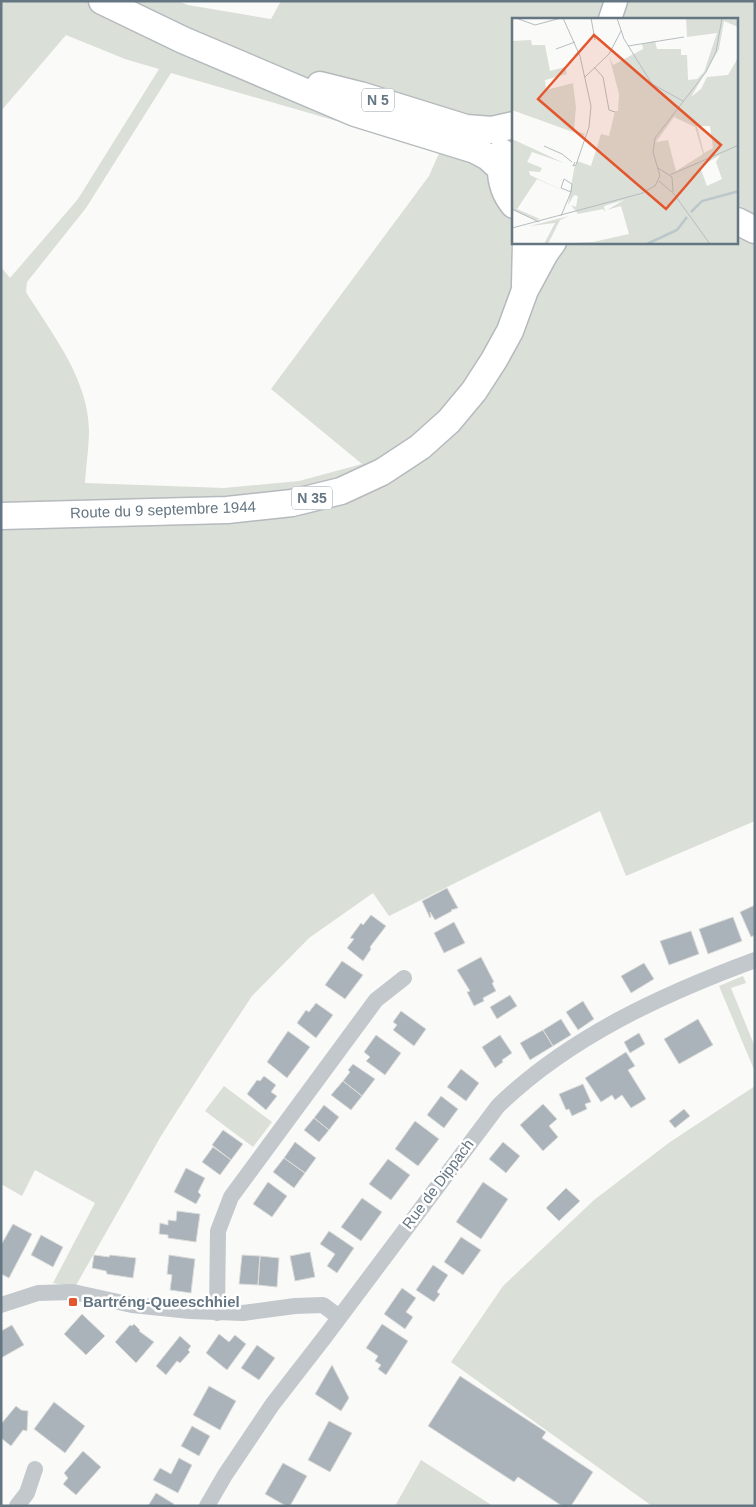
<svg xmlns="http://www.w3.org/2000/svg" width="756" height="1507" font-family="Helvetica,sans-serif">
	<rect width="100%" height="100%" fill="#fafaf8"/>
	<path fill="#dadfd7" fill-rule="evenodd" d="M1,1H178L188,5L271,19L281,1H755V821L626,876L600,811L389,916L373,893L309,938L252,996L207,1064L161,1136L75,1287L53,1283L95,1203L35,1170L22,1196L1,1184V267L10,278L78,199L159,69L125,59L66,35L1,111ZM514,19H737V242H514ZM171,73L440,151L429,176L271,389L362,464L299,481L224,488L85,483C86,466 89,447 89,430C88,378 52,334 26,292L27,282L86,208Z
		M743,976L746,983L731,988L755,1047V1072L719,986Z
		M224,1086L272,1122L253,1147L205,1111Z
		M755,1086V1506H652L451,1362L503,1286L594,1200L670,1142Z
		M421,1460L493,1506H395Z"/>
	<path fill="#aab3b9" stroke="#dcdcda" d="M447,888L458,908L451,910L452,911L435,920L430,912L431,917L430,918L422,901Z
		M755,905V935L751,937L740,912Z
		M371,915L386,926L370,947L371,949L363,961L347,948L354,939L350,938L361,923L363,925Z
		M733,917L742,941L708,954L699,929Z
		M454,922L465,943L444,953L434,933Z
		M691,931L699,954L669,965L660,941Z
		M481,957L494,982L492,983L496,991L483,998L484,1001L474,1006L467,992L470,991L457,970Z
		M342,961L363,975L345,999L325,985Z
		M644,963L654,979L631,993L621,976Z
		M510,995L517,1006L497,1019L490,1007Z
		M583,1001L594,1019L578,1030L566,1012Z
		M316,1003L333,1015L316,1038L297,1023L306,1010L309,1012Z
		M401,1011L426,1029L414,1046L393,1030L397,1025L393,1022Z
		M561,1019L571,1035L553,1046L543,1030Z
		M698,1019L713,1045L679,1064L664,1039Z
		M543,1030L553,1046L530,1060L520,1043Z
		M288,1031L310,1047L287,1078L267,1062Z
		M639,1033L645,1044L630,1053L624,1042Z
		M376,1035L401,1053L385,1075L366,1061L370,1057L364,1052Z
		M500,1035L512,1053L502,1060L503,1062L495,1068L482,1047Z
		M626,1052L635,1066L628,1070L646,1099L631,1108L622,1095L615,1100L612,1095L601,1102L585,1078Z
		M353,1064L375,1079L362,1096L343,1081L350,1072L348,1070Z
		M461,1069L479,1083L466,1101L447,1087Z
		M264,1076L276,1085L271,1092L277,1096L266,1110L247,1094L257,1080L260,1081Z
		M343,1081L362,1096L351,1110L331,1095Z
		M583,1084L591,1102L585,1104L587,1109L572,1116L569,1109L566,1110L559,1094Z
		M441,1096L458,1109L444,1128L427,1115Z
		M543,1104L557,1119L549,1126L558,1137L543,1151L520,1125Z
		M324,1105L339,1117L329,1130L314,1118Z
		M684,1109L690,1116L675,1128L669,1121Z
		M314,1118L329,1130L319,1142L304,1130Z
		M415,1121L439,1139L418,1166L395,1149Z
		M223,1130L243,1144L231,1160L212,1145Z
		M295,1142L316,1158L305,1173L284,1158Z
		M503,1142L520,1156L506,1173L489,1159Z
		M213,1147L231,1160L220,1175L202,1162Z
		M284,1158L305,1173L294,1188L273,1172Z
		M388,1159L410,1175L391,1200L369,1184Z
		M186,1168L205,1178L198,1192L201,1195L196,1204L174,1192Z
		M268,1182L287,1196L272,1217L253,1204Z
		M483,1182L508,1199L481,1239L456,1222Z
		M566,1188L580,1201L559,1221L546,1208Z
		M362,1198L382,1212L361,1241L341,1227Z
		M177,1211L200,1214L196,1242L168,1238V1235L159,1234L160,1223L168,1225V1220L176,1221Z
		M13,1224L32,1234L9,1278L1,1274V1245Z
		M329,1231L354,1248L337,1273L327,1266L335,1254L320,1244Z
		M41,1235L63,1247L53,1267L31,1255Z
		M461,1237L481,1250L463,1275L444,1262Z
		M310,1252L315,1277L295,1281L290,1256Z
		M94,1255L109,1257L110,1255L136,1258L133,1278L107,1274L106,1271L92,1268Z
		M169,1255L195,1259L191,1293L170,1290L172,1275L167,1274Z
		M242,1255L260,1256L258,1285L239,1284Z
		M260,1256L279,1258L277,1287L258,1285Z
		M433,1265L448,1275L437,1292L440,1294L434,1302L416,1290Z
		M402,1288L416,1298L406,1312L413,1317L405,1329L384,1314Z
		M82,1314L105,1336L86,1355L64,1334Z
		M134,1324L140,1330L139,1331L154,1342L136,1363L115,1342L130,1325L132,1326Z
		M382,1324L408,1341L386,1375L378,1369L381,1365L375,1361L378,1356L366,1348Z
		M12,1325L24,1345L1,1358V1331Z
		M219,1334L229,1342L235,1335L246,1344L227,1370L206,1353Z
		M180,1336L191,1346L188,1350L190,1352L180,1363L177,1361L166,1375L156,1366Z
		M257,1345L275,1358L259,1380L241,1368Z
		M332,1365L349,1398L341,1411L315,1394Z
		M460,1376L546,1432L542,1438L593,1472L571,1506H562L518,1477L514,1482L428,1426Z
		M209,1386L236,1401L220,1430L193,1415Z
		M54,1402L85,1426L65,1453L34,1429Z
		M16,1406L21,1410L28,1411L27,1431L23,1430L11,1446L1,1438V1424Z
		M329,1421L352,1433L330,1472L308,1460Z
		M192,1426L210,1436L199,1456L181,1446Z
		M83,1451L101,1467L76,1495L63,1484L68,1478L64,1473Z
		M179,1458L192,1465L178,1493L153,1480L160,1468L171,1474Z
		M283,1463L307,1476L290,1506H286L265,1494Z
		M156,1493L174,1504L173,1506H148Z"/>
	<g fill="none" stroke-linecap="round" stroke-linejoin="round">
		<g stroke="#b3babf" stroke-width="25">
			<path id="secondary" d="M610,19L616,1"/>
		</g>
		<g stroke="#b5babe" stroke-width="29">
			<path id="primary" d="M102,1L183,40L355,113L475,150L488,157L500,168
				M320,85L360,95L466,128L492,130L514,125
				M502,152C499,171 501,190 514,205
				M737,221L755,230
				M525,285L526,242
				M1,516L227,510L292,503L341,491L382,472L420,447L449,421L474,391L494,360L510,331L525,290L545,253L553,242"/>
		</g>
		<path stroke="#c3c8cc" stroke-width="16" d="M1,1305L38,1293L73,1292L132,1305L190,1311L243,1313L295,1306L323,1305L339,1317
			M217,1313L218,1231L231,1197L376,1000L404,978
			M17,1506L27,1493L35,1469
			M207,1506L225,1475L272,1405L324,1338L498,1106C569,1037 663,994 755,960"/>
		<use href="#secondary" stroke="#fff" stroke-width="22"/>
		<use href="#primary" stroke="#fff" stroke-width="26"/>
	</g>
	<rect fill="#e4572e" stroke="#fff" stroke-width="2" x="68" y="1297" width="10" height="10" rx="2.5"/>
	<g text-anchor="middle" stroke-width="5" stroke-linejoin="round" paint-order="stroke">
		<g fill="#fff" stroke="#939fa8" stroke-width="1">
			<rect x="362" y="88.5" width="32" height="23" rx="4"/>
			<rect x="292" y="486.5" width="40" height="23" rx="4"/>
		</g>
		<g font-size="14" font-weight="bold" fill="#657683">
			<text x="378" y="105">N 5</text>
			<text x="312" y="503">N 35</text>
		</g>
		<g font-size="15" fill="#657683" stroke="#fff">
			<text transform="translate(163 510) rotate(-2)" y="5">Route du 9 septembre 1944</text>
			<text transform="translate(438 1184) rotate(-53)" y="5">Rue de Dippach</text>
		</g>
		<g font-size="15" font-weight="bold" fill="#657683" stroke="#fff" text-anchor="start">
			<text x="83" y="1307">Bartréng-Queeschhiel</text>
		</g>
	</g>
	<g transform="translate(512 18)">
		<rect width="226" height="226" fill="#fafaf8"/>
		<path d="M174,0H226V9L212,3L207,31L179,79L189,71L195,59L216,57L226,40V226H32L43,205L18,208L57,198L48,202L36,226L81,224L117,216L109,188L95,192L112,182L92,188L93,194L91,191L66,196L59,187L64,189L66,178L62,177L56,187L62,151L65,143L79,148L89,116L97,118L103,93H106L107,76L97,38L101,47L131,31L130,26L143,23L145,31H169V37H175L176,62L185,61L192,54L205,15L175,19ZM162,99L183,109L191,136L164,153L156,122L144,124ZM185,108H198L201,130L192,135ZM208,137L204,144L210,161L195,168L188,149ZM19,22L20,27H33L38,53L53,49L55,56L33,62L34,72L61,65L64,89L62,112L73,116L72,118L0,92V23ZM0,121L52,145L20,134L15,144L30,150L28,154L17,153L18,157L58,176L25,161L5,191L28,201L24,202L0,192Z" fill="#dadfd7" fill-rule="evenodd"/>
		<path d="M160,187L171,195L167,205L160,215L143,223L144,207L154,201L158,194L156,189Z" fill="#dadfd7"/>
		<path fill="none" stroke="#bbc7cb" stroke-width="2.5" d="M179,194L190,183L227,173M135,226L165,212L175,199"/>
		<path fill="none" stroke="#b5bdc2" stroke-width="1" d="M4,0L23,7L49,0M51,0L68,38L79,88L77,109L64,147L61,148L63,144M79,0L83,22M105,0L112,21L140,66L171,83M116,28L172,19M44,31L63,24M82,49L91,59L97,92L103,94M73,59L97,36L109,13M32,128L50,136L60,144M146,150L160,159L161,174M158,157L227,127M147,163L162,176L198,226M130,175L143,168L148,158L141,134L143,120L194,54L204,34L210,0M0,191L27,204M49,198L59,174L60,166L52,161L49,170L59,174M0,210L131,175"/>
		<path fill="#e4572e" fill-opacity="0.15" stroke="#e4572e" stroke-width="2.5" d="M82,17L209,127L154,191L26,81Z"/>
		<rect width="226" height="226" fill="none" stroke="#657683" stroke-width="2.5"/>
	</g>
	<rect width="756" height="1507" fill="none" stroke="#657683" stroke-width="5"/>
</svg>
